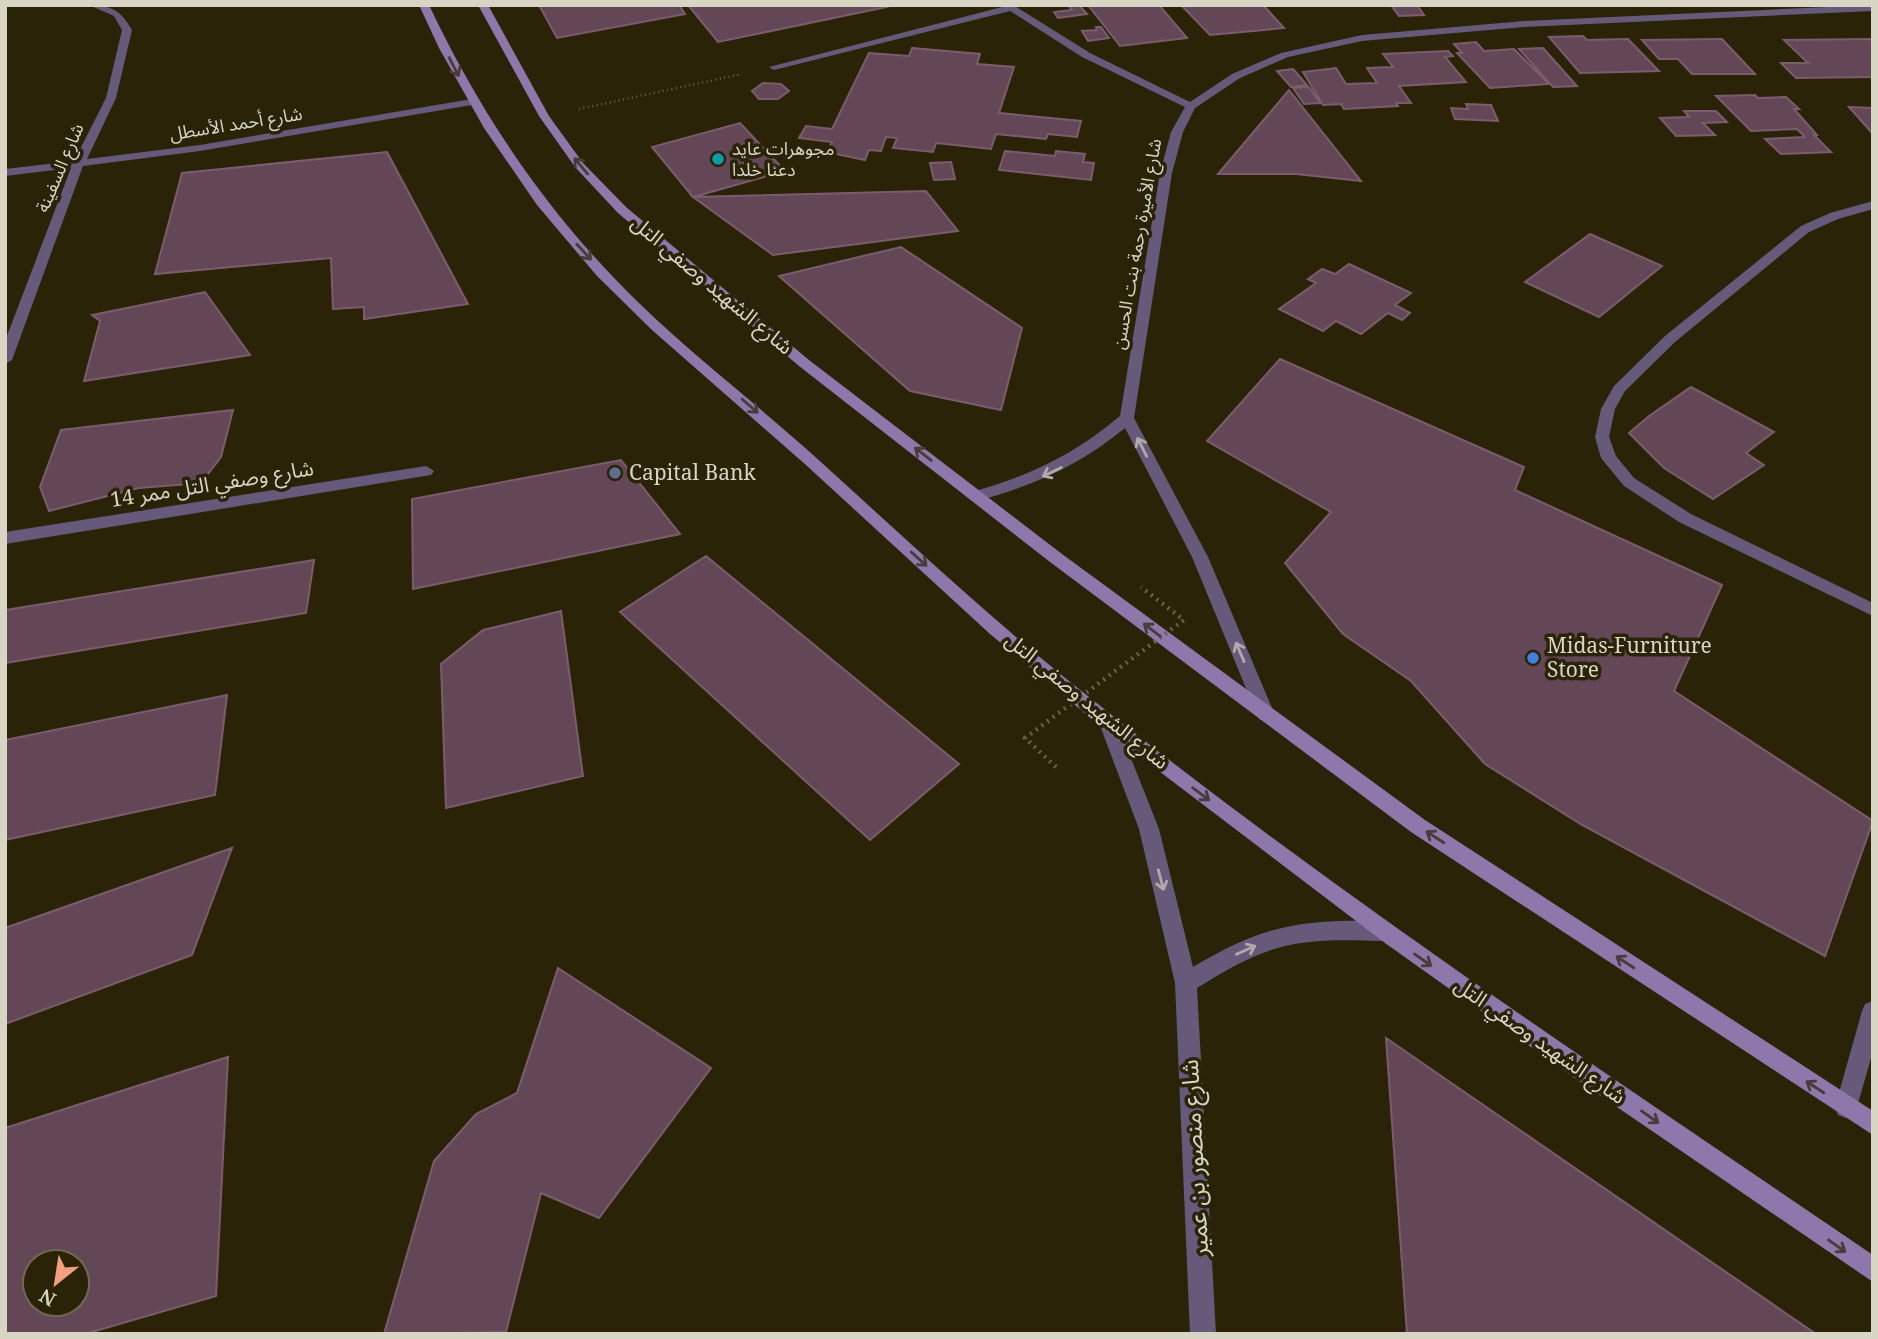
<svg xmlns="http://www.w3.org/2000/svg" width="1878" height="1339" font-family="'Noto Serif','Noto Sans Arabic',serif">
	<rect width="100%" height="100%" fill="#2a2308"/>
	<path fill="#634756" stroke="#7a5d6c" stroke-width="2" fill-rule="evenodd" d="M539,5H679L685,14L557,38Z
		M688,5H885L887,7L718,42Z
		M1068,5H1079L1087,14L1058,18L1054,12L1072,10Z
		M1088,5H1159L1187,38L1120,46Z
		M1181,5H1263L1284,28L1210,35Z
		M1391,5H1417L1424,15L1399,16Z
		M1096,27H1101L1109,38L1088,41L1082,31L1097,30Z
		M1583,36L1587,40L1628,39L1659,71L1580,73L1549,37Z
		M1722,39L1755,74H1692L1678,59H1659L1642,40Z
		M1873,39V77L1796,78L1781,63H1808L1784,40Z
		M1476,42L1484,51L1514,49L1549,84L1490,88L1457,53H1462L1454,44Z
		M912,48L980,54L977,64L1014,67L999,113L1081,121L1077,137L1048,134L1046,139L996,134L991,149L936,143L933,152L893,148L897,138L886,137L881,151L869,150L865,160L827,152L832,142L799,138L806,126L832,129L869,53L909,56Z
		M1543,48L1577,86L1553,87L1519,49Z
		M1448,51L1453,56L1445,57L1466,82L1399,86L1411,103H1396L1398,106L1344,109L1341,104L1323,105L1303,72L1336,68L1346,84L1377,83L1367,68L1393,67L1383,54Z
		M1293,69L1307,85L1291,87L1277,71Z
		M763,83L781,84L789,91L778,99H759L752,91Z
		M1309,87L1320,103L1304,104L1293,88Z
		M1289,90L1361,181L1296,174H1218Z
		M1755,95L1758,98L1786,97L1799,109H1794L1817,135H1814L1831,152L1781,154L1765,139L1805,137L1797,129L1751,131L1716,96Z
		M1466,104L1491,105L1498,121L1455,119L1451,108L1468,109Z
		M1849,107L1873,108V134Z
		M1684,111H1716L1727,122L1703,123L1715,135L1676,136L1660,118L1689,117Z
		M740,123L785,171L693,197L652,147Z
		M1005,151L1055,156L1056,151L1085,154L1083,162L1094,163L1091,180L999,170Z
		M387,152L468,304L364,319V307L333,309L331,258L155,274L182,173Z
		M951,162L955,179L934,180L930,163Z
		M926,191L958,231L773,255L693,197Z
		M1590,234L1662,266L1599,317L1525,282Z
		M901,247L1022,328L1001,410L910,391L779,276Z
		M1349,264L1411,293L1395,305L1410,313L1402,320L1388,313L1361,334L1336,321L1323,331L1279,309L1316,283L1308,279L1322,269L1335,274Z
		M205,292L250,355L84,381L100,321L92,315Z
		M1280,359L1524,467L1515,490L1722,585L1674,691L1873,821L1825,956L1582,825L1485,764L1411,681L1343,634L1285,563L1331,512L1207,441Z
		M1691,387L1774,432L1746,453L1764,465L1713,499L1664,468L1629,433L1649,416Z
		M233,410L221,457L201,483L139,488L49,511L40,487L61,430Z
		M621,460L680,534L413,589L412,499Z
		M706,556L959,764L870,840L620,612Z
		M314,560L306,613L5,663V610Z
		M561,611L583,776L446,808L441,664L483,630Z
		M227,695L215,795L5,840V740Z
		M232,848L192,955L5,1024V928Z
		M558,968L711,1068L599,1218L541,1193L506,1332L384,1334L434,1161L476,1114L517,1093Z
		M1386,1038L1816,1334H1407Z
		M228,1057L216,1296L85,1334H5V1128ZM35,1262H77V1304H35Z"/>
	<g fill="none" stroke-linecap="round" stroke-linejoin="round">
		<path stroke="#68624b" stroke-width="2.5" stroke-dasharray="1 3.5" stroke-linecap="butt" d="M579,109L742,74"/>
		<path fill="#67597a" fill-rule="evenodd" d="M1010,5L1014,6V10L774,70L769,67Z"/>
		<path fill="#67597a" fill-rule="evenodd" d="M89,5C112,5 121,11 132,30L116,98L87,159L200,145L472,99L477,102L472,105L200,151L83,166L12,360L5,364V341L71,168L5,176V169L74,161L106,98L122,30L114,16Z
			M1873,201V209L1838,219L1809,232L1675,342L1625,391L1615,409L1609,437L1616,456L1634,478L1691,514L1873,603V616L1679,522L1624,486L1601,458L1595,437L1601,409L1614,386L1665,336L1801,226L1830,213Z
			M426,466L434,471L431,475L5,544V532Z
			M1873,1001V1051L1857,1107L1854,1115L1846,1118L1838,1115L1835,1107L1862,1011L1865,1004Z"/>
		<path fill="#67597a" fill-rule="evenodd" d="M1001,5H1013L1090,53L1190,102L1232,74L1281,53L1362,35L1524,21L1870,5H1873V11L1524,27L1362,41L1288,57L1240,78L1195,108L1183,132L1172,173L1134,418L1208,557L1275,715L1272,720H1260L1257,715L1192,557L1125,428C1080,465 1033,486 977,501L969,496L972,492C1031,475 1072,456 1120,416L1160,173L1171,132L1185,107L1082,57Z
			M1108,716L1114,718L1117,723L1159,829L1193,967C1263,925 1301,919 1382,921L1389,924L1392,931L1389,938L1382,941C1296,938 1270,942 1197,988L1216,1334H1190L1175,983L1139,829L1099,723L1102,718Z"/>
		<path fill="#8e77ab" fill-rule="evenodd" d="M419,5H429C482,117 550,217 640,304C698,360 763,409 822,463C908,541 993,621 1084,693C1336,895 1606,1073 1873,1255V1282L1576,1079L1385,943L1105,730L990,634L806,465L652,330L597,276L537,205L484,128L439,48Z
			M478,5H488L549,116L583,163L626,207L809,360L1062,554L1425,820L1873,1111V1135L1411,832L1050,562L799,366L618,213L575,167L539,116Z"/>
		<path stroke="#68624b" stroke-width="4.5" stroke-dasharray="2 5" stroke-linecap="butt" d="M1056,767L1025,738L1184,620L1141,587"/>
	</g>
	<defs><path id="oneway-shaft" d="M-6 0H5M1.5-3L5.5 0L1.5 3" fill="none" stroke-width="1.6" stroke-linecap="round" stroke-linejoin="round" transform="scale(1.75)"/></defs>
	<g stroke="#483c39">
		<use href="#oneway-shaft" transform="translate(454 67) rotate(63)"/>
		<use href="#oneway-shaft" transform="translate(581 166) rotate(-130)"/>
		<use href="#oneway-shaft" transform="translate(584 252) rotate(47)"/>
		<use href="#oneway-shaft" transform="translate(750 406) rotate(41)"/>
		<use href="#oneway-shaft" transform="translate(923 454) rotate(-142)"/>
		<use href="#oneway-shaft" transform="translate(919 559) rotate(42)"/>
		<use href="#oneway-shaft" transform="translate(1152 630) rotate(-143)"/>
		<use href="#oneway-shaft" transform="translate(1201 794) rotate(37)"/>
		<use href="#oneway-shaft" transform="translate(1435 837) rotate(-147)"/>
		<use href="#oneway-shaft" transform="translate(1423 960) rotate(35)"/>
		<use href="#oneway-shaft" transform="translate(1625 962) rotate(-147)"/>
		<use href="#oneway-shaft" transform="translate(1815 1087) rotate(-147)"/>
		<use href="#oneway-shaft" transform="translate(1650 1117) rotate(35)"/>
		<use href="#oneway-shaft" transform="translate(1837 1246) rotate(35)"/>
	</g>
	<g stroke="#b0aaab">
		<use href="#oneway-shaft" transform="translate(1142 447) rotate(-117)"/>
		<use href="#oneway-shaft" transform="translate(1052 472) rotate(154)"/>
		<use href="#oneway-shaft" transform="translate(1240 652) rotate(-113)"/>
		<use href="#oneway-shaft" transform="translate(1161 880) rotate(75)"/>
		<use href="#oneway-shaft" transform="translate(1246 950) rotate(-24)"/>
	</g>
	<circle fill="#0f9aa8" stroke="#2a2308" stroke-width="2.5" cx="718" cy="159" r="7"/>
	<circle fill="#5c6f8a" stroke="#2a2308" stroke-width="2.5" cx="615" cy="473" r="7"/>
	<circle fill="#3f7fe0" stroke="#2a2308" stroke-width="2.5" cx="1533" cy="658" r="7"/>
	<g text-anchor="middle" stroke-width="7" stroke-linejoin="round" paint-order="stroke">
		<g font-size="18" fill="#d8d5c5" stroke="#2a2308">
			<text transform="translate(236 124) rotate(-9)" y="6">شارع أحمد الأسطل</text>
			<text transform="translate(60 168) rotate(-67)" y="6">شارع السفينة</text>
			<text transform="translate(1137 244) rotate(-80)" y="6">شارع الأميرة رحمة بنت الحسن</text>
		</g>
		<g font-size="18" fill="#d8d5c5" stroke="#2a2308" text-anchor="start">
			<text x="732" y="155">مجوهرات عايد<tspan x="732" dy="21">دعنا خلدا</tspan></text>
		</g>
		<g font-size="21" fill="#d8d5c5" stroke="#2a2308">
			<text transform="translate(712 285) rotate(40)" y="7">شارع الشهيد وصفي التل</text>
			<text transform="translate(212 484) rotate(-9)" y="7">شارع وصفي التل ممر 14</text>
			<text transform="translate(1087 701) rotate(39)" y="7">شارع الشهيد وصفي التل</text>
			<text transform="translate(1540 1041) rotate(35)" y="7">شارع الشهيد وصفي التل</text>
		</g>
		<g font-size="21" fill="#d8d5c5" stroke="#2a2308" text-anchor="start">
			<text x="629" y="480">Capital Bank</text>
			<text x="1547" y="653">Midas-Furniture<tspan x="1547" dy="24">Store</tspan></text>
		</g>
		<g font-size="24" fill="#d8d5c5" stroke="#2a2308">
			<text transform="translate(1195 1158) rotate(-93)" y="8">شارع منصور بن عمير</text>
		</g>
	</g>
	<rect width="1878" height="1339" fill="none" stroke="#d8d5c5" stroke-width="14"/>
	<g transform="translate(56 1283) rotate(210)"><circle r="33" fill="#2a2308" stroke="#706a54" stroke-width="2"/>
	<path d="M0-5L12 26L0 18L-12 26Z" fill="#f2a080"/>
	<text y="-10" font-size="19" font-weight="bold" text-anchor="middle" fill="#d8d5c5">N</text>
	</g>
</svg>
